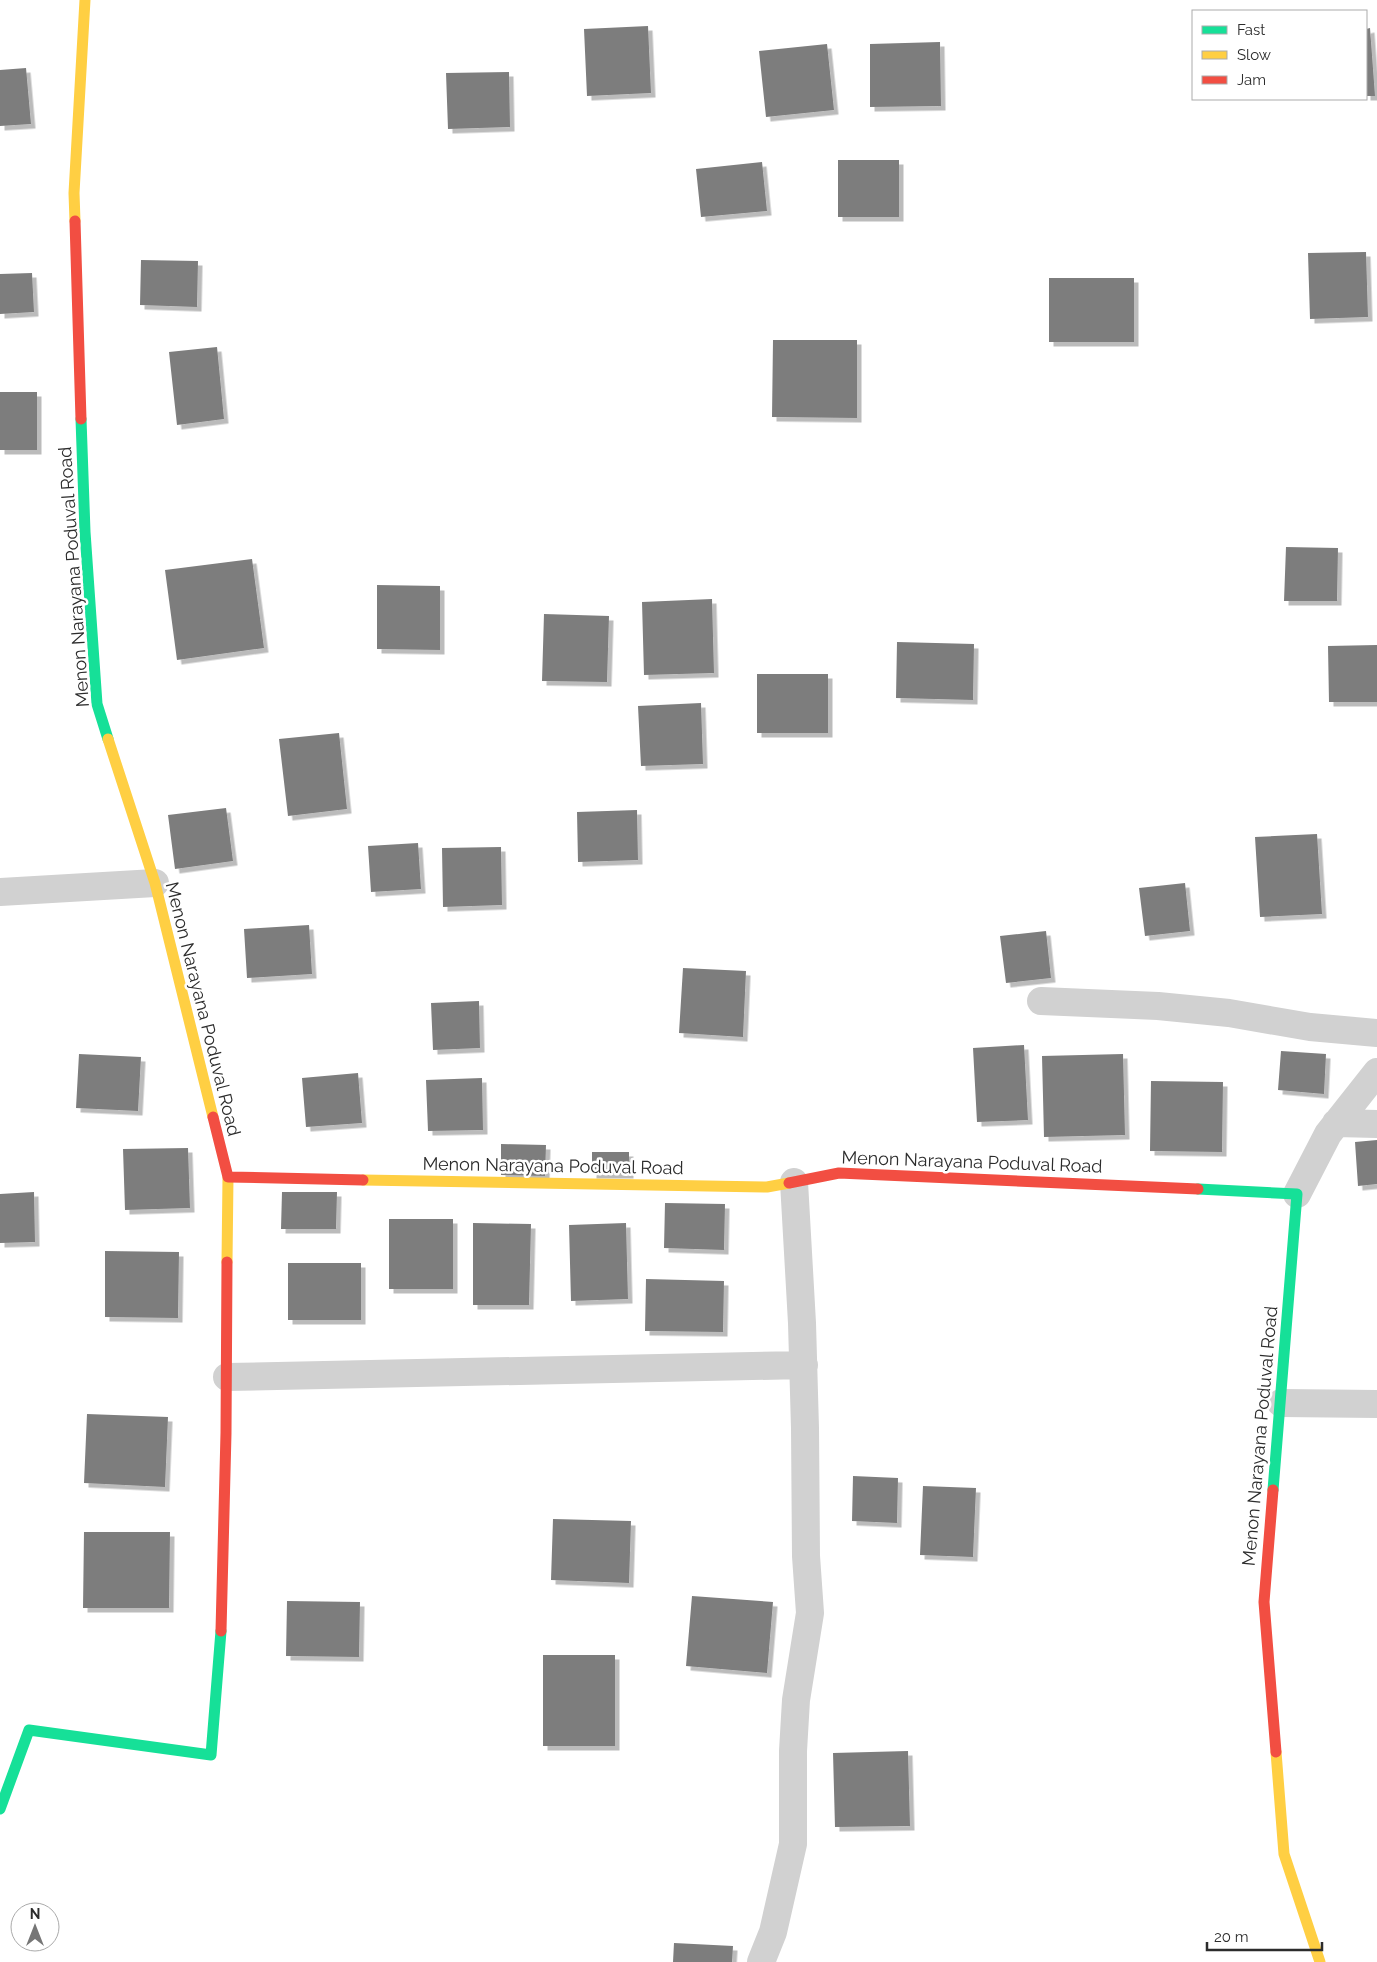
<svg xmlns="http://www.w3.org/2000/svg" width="1377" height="1962" font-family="Raleway,sans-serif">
	<defs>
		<filter id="shadow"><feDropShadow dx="4.5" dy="4.5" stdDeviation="0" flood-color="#0004"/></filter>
	</defs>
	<rect width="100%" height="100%" fill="#fff"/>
	<path fill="#7d7d7d" filter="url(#shadow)" d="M648,26L651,93L587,96L584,29Z
		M1370,28L1375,96H1366V29Z
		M940,42L941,106L870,107V44Z
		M827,44L834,110L766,117L759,51Z
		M26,68L31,124L0,126V70Z
		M509,72L510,127L448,129L446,73Z
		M838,160H899V217H838Z
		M762,162L767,211L701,217L696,169Z
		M1366,252L1368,317L1310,319L1308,253Z
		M141,260L198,261L197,307L140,305Z
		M32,273L34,312L0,314V274Z
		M1049,278H1134V342H1049Z
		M773,340H857V418L772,417Z
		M217,347L224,419L177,425L169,352Z
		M0,392H37V450H0Z
		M1286,547L1338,548L1337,601H1284Z
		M252,559L264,648L177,660L165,570Z
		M377,585L440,586V650L377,649Z
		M712,599L714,673L644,675L642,602Z
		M544,614L609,616L607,682L542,681Z
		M897,642L974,644L973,700L896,698Z
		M1377,645V702H1329L1328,646Z
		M757,674H828V733H757Z
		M701,703L703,764L641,766L638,706Z
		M339,733L347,809L288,816L279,739Z
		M226,808L233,861L175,869L168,815Z
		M637,810L638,860L578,862L577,812Z
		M1317,834L1322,914L1260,917L1255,837Z
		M418,843L421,889L371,892L368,846Z
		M501,847L502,905L443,907L442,848Z
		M1185,883L1190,931L1145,936L1139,888Z
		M309,925L312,974L247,978L244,929Z
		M1046,931L1051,978L1006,983L1000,936Z
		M683,968L746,971L743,1037L679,1033Z
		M479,1001L480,1048L433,1050L431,1003Z
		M1024,1045L1028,1120L977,1122L973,1048Z
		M1281,1051L1326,1054L1324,1094L1278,1090Z
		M79,1054L141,1057L138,1111L76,1108Z
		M1123,1054L1125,1135L1044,1137L1042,1056Z
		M358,1073L362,1123L306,1127L302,1078Z
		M482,1078L483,1130L428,1131L426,1080Z
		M1151,1081L1223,1082L1222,1152L1150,1151Z
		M1377,1140V1184L1358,1186L1355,1142Z
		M501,1144L546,1145L545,1176L501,1175Z
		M188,1148L190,1208L125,1210L123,1149Z
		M592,1152H629V1174H592Z
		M34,1192L35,1242L0,1243V1194Z
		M282,1192H337L336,1229H281Z
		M665,1203L725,1204L724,1250L664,1248Z
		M389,1219H453V1289H389Z
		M473,1223L531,1224L529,1305H473Z
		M626,1223L628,1299L571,1301L569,1225Z
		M105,1251L179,1252L178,1318L105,1317Z
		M288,1263H361V1320H288Z
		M646,1279L724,1281L723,1332L645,1331Z
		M87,1414L168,1417L165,1487L84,1483Z
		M853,1476L898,1478L897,1523L852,1521Z
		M923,1486L976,1488L973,1557L920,1555Z
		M553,1519L631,1521L629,1583L551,1580Z
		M84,1532H170L169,1608H83Z
		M692,1596L773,1602L767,1673L686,1666Z
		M287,1601L360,1602L359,1657L286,1656Z
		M543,1655H615V1746H543Z
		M908,1751L910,1826L835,1827L833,1753Z
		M674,1943L733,1946L732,1962H673Z"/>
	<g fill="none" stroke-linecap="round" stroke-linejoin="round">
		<path stroke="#d1d1d1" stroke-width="28" d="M0,892L155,883
			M1041,1001L1158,1006L1229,1013L1310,1027L1377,1033
			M1336,1123L1377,1124
			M1297,1194L1328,1134L1377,1072
			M227,1377L804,1365
			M1281,1403L1377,1404
			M761,1962L773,1932L793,1844V1751L796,1700L810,1613L806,1556L805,1428L802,1323L794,1182"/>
		<path stroke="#16e098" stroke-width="11" d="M81,419L85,532L97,704L108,739
			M1198,1189L1297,1194L1273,1490
			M0,1809L29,1730L211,1755L221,1631"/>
		<path stroke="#ffcf43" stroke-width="11" d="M75,221L74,193L85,0
			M108,739L155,883L213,1117
			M363,1180L767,1187L789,1183
			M227,1262L228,1177
			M1276,1752L1284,1854L1320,1962"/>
		<path stroke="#f24e42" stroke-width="11" d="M75,221L81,419
			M213,1117L228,1177L363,1180
			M789,1183L839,1173L1198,1189
			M1273,1490L1264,1602L1276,1752
			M221,1631L226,1433L227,1262"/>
	</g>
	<g text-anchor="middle" stroke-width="5" stroke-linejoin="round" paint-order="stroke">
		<g font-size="18" fill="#2c2c2c" stroke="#fff">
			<text transform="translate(74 577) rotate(-94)" y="6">Menon Narayana Poduval Road</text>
			<text transform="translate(203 1009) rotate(76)" y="6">Menon Narayana Poduval Road</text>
			<text transform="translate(972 1162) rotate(2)" y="6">Menon Narayana Poduval Road</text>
			<text transform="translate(553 1166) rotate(1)" y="6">Menon Narayana Poduval Road</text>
			<text transform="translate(1260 1436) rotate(-85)" y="6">Menon Narayana Poduval Road</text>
		</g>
	</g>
	<rect x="1192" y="10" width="175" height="90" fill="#ffffff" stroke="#ababab"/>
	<rect x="1202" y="26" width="25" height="8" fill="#16e098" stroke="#ababab"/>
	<text x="1237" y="35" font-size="15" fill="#2c2c2c">Fast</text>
	<rect x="1202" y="51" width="25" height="8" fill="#ffcf43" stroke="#ababab"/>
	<text x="1237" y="60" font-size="15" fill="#2c2c2c">Slow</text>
	<rect x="1202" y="76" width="25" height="8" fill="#f24e42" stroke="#ababab"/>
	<text x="1237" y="85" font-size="15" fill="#2c2c2c">Jam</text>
	<g transform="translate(35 1927)"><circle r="24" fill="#ffffff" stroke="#ababab"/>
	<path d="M0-4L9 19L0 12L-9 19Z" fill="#767676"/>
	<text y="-8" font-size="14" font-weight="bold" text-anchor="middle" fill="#2c2c2c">N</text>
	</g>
	<path d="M1207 1942v8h115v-8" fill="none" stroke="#2c2c2c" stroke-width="2.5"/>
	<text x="1214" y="1942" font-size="15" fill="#2c2c2c" stroke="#ffffff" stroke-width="4" paint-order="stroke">20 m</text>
</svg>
